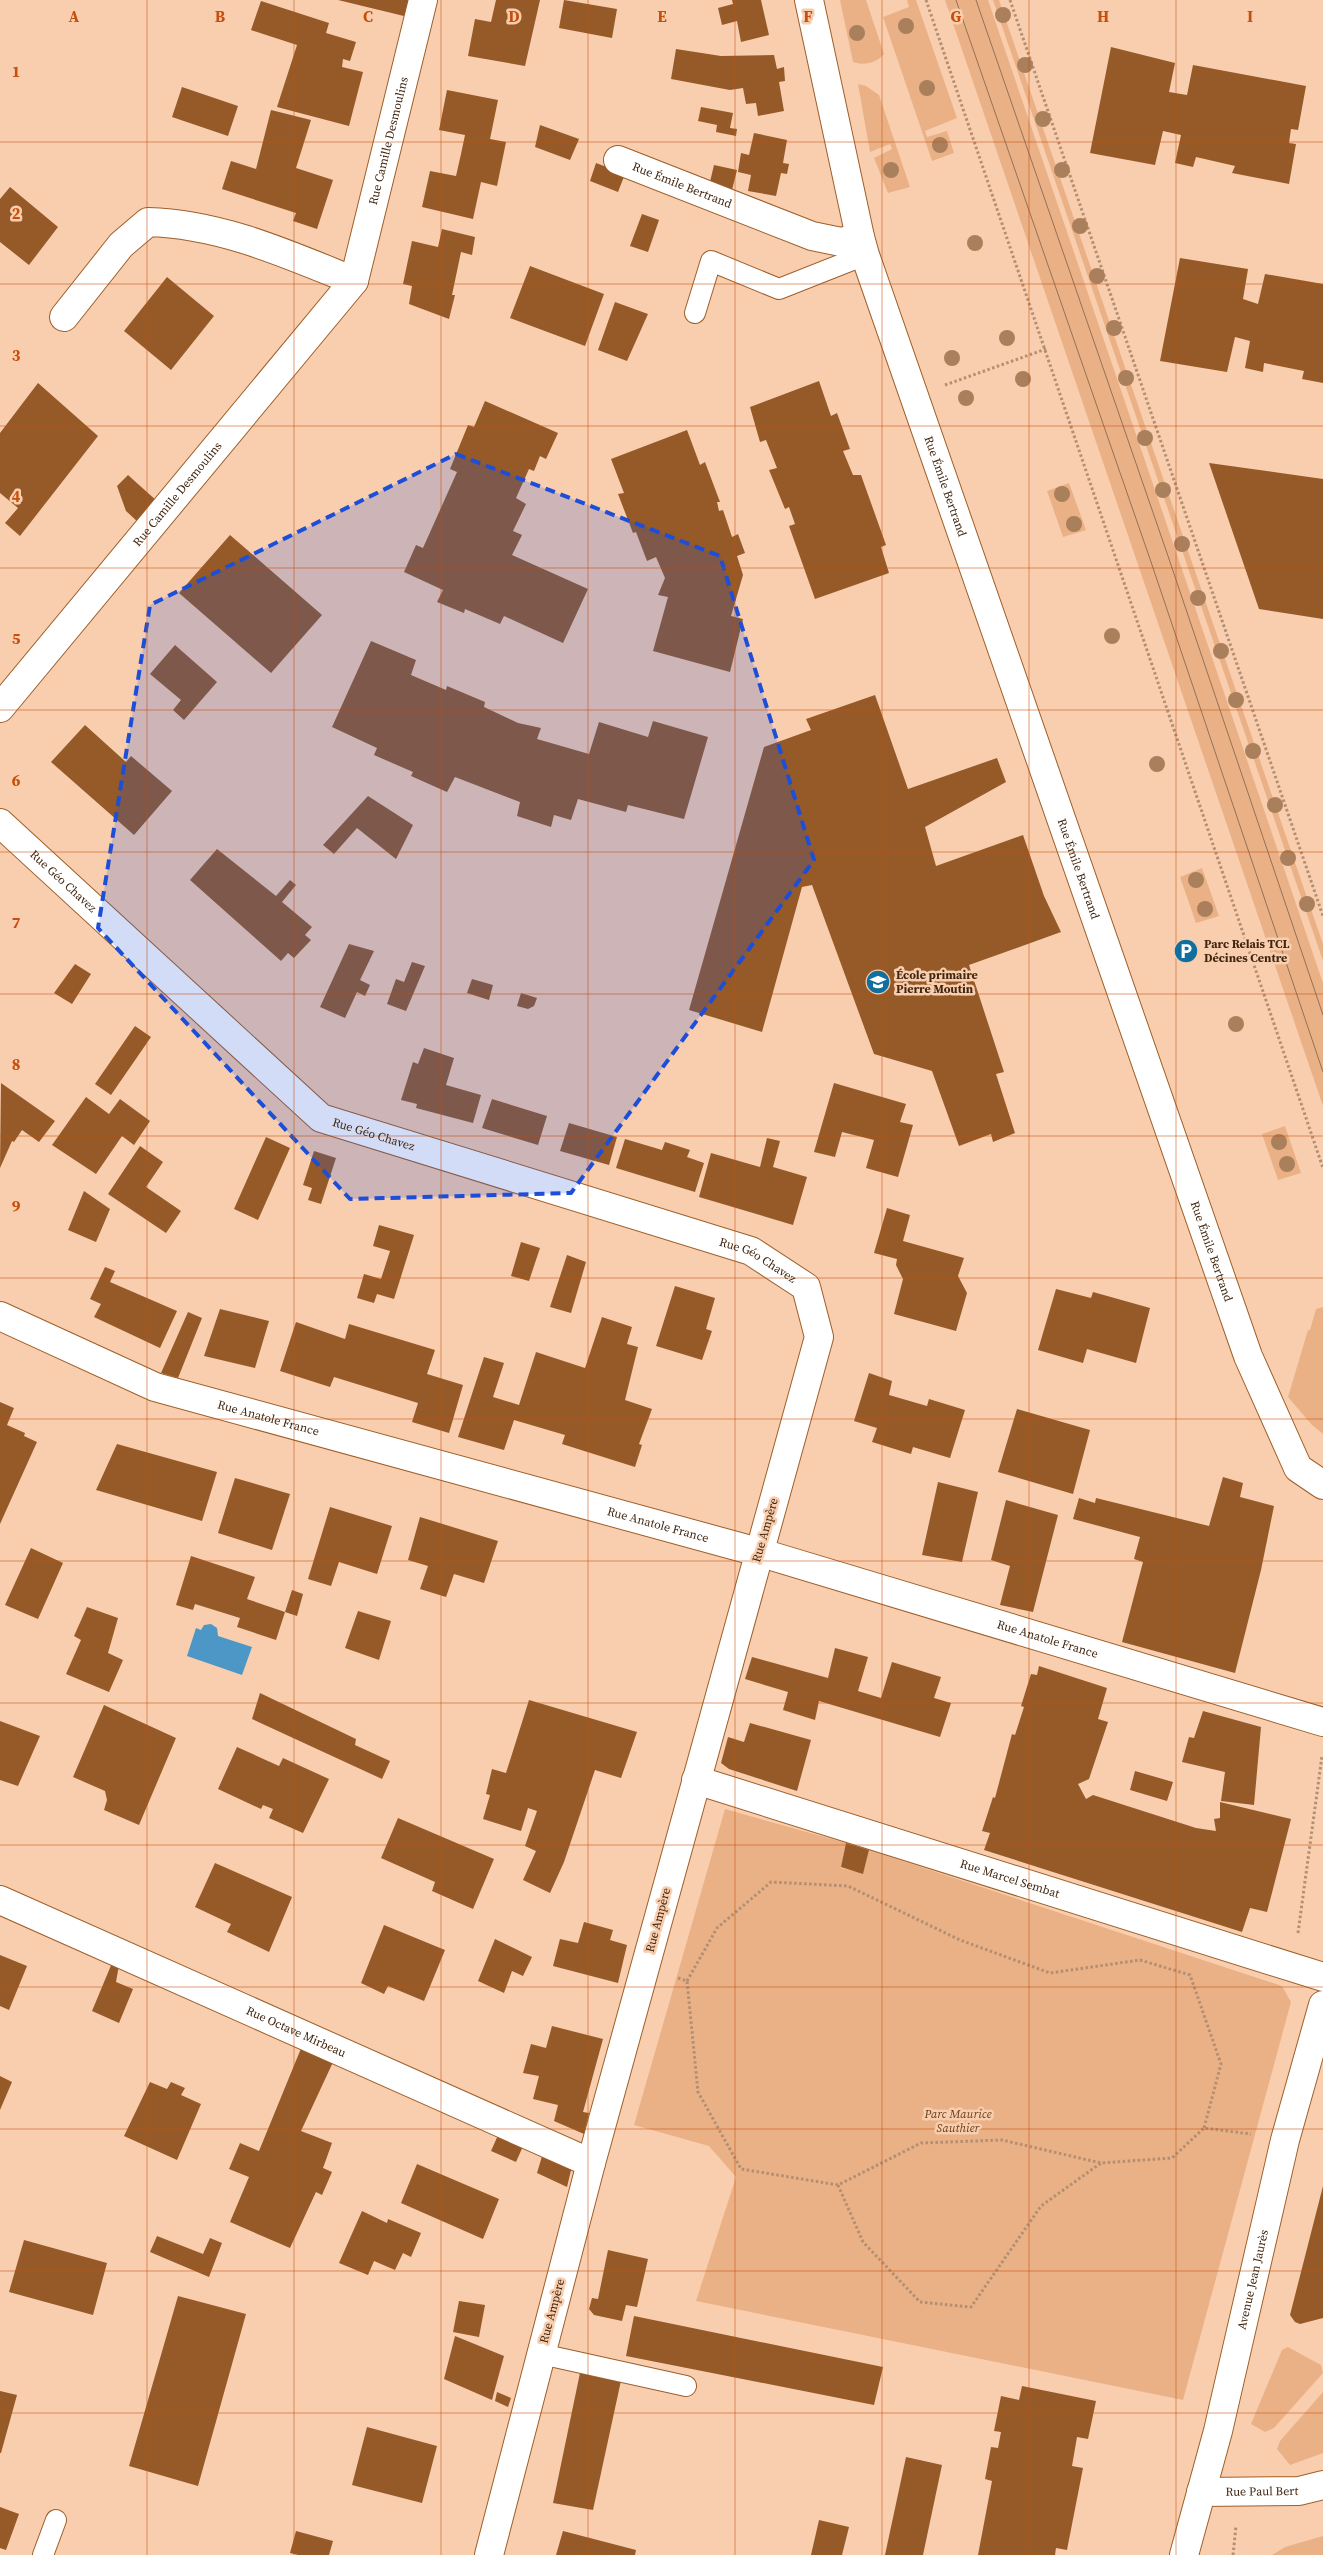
<svg xmlns="http://www.w3.org/2000/svg" width="1323" height="2555" font-family="'Source Serif 4',serif">
	<rect width="100%" height="100%" fill="#f9ceaf"/>
	<path fill="#eab186" d="M840,0H866L884,54C876,63 865,66 853,62Z
		M907,0H916L957,118L925,131L927,137L947,131L954,153L932,161L883,17L909,7Z
		M945,0H988L1323,983V1106Z
		M993,0H999L1323,944V961Z
		M858,84L866,86L879,95L910,187L888,193L874,158L892,149L890,144L870,152Z
		M1069,483L1086,530L1063,537L1047,491Z
		M1202,868L1219,916L1196,923L1180,877Z
		M1285,1126L1301,1173L1278,1180L1262,1134Z
		M1323,1307V1434L1311,1424L1288,1397L1308,1330H1310L1316,1309Z
		M725,1809L846,1843L841,1868L863,1873L869,1850L1282,1986L1291,2002L1183,2400L696,2301L736,2177L709,2146L634,2125Z
		M1288,2347L1321,2365L1323,2373L1274,2428L1265,2432L1251,2424L1282,2350Z
		M1323,2392V2453L1290,2465L1277,2449L1280,2441Z
		M1323,2536V2555H1272L1285,2547Z"/>
	<path fill="#4c97c5" d="M211,1624L217,1628L218,1636L252,1647L242,1675L187,1656L196,1628L201,1630L204,1625Z"/>
	<path fill="#955a28" d="M338,0H412L408,17Z
		M496,0H540L525,66L468,56L475,19L491,22Z
		M564,0L617,9L612,38L559,28Z
		M732,0H761L769,35L741,42L737,21L722,25L718,8L733,4Z
		M261,1L329,23L326,33L356,42L350,61L343,59L342,67L363,72L349,126L277,107L297,45L251,30Z
		M1111,47L1175,63L1169,92L1187,95L1193,65L1306,86L1298,130L1291,129L1289,143L1296,144L1289,184L1232,173L1235,166L1196,157L1193,167L1175,163L1181,135L1163,131L1155,165L1090,153Z
		M676,49L721,56L774,55L777,69L784,67L785,81L779,82L784,111L758,116L756,103L746,104L743,88L730,90L671,79Z
		M182,87L238,106L228,136L172,117Z
		M447,90L498,100L490,139L506,142L497,186L481,182L473,219L422,207L430,171L456,176L461,154L465,135L439,130Z
		M701,107L733,113L730,128L737,129L736,136L716,132L717,125L698,121Z
		M271,110L311,120L296,168L333,180L317,229L293,221L296,213L222,189L231,161L256,169Z
		M540,125L579,139L570,160L535,147Z
		M754,133L787,140L783,163L789,164L787,174L781,173L776,196L748,191L751,175L738,172L741,153L749,155Z
		M596,163L625,174L618,192L590,181Z
		M714,165L737,170L731,194L709,186Z
		M10,187L58,227L29,265L0,242V199Z
		M642,214L659,220L648,252L630,246Z
		M442,229L475,237L472,255L461,252L452,295H455L449,319L409,304L412,286L403,284L412,241L438,247Z
		M1180,258L1248,269L1243,299L1258,304L1265,274L1323,284V383L1302,379L1304,371L1264,363L1263,372L1245,368L1250,341L1235,337L1227,372L1160,361Z
		M530,266L604,294L585,346L510,318Z
		M167,277L214,316L171,370L124,331Z
		M615,302L648,314L627,361L598,350Z
		M819,381L831,416L837,413L850,449L843,451L853,475H861L886,545L881,547L889,573L815,599L789,526L795,524L789,507L785,509L769,470L777,468L766,440L760,442L750,407Z
		M38,383L98,436L20,536L5,523L18,508L0,493V433Z
		M485,401L558,433L546,459L540,456L534,471L529,469L516,498L526,504L513,531L522,535L512,555L588,589L563,643L504,616L500,624L465,609L464,613L437,602L443,590L404,572L416,545L423,548L457,472L450,469L468,425L474,427Z
		M687,430L700,465L705,462L720,502H717L719,511L723,510L732,537L738,534L745,553L737,556L743,575L731,616L743,619L730,672L653,651L668,597L658,595L665,578L656,557L647,561L636,532L633,533L618,494L624,493L611,459Z
		M1209,463L1323,479V619L1259,609Z
		M128,475L158,502L139,523L126,511L117,486Z
		M230,535L322,615L271,673L179,593Z
		M371,641L416,660L411,675L446,690L447,686L485,702L484,707L518,723L541,728L537,739L589,754L599,722L648,737L653,721L708,737L684,819L628,805L626,812L578,799L571,820L554,815L551,827L517,816L520,802L455,777L447,792L411,776L413,772L374,755L377,748L332,727Z
		M175,645L217,682L184,720L173,710L181,700L150,674Z
		M875,695L908,789L997,758L1006,782L925,827L936,866L1023,835L1044,896L1061,932L969,965L1004,1072L996,1074L1015,1133L993,1142L991,1134L959,1146L932,1071L874,1054L812,885L802,887L762,1032L689,1010L764,747L811,730L806,719Z
		M85,725L126,762L131,756L172,791L134,835L51,762Z
		M368,796L413,825L396,859L357,828L334,854L323,845Z
		M217,849L276,896L290,880L296,885L282,902L312,927L305,935L311,940L294,958L288,953L281,961L190,880Z
		M349,944L374,951L360,980L370,985L365,996L357,992L345,1018L320,1007Z
		M412,962L425,966L406,1011L387,1004L396,979L404,982Z
		M75,964L91,974L72,1004L54,993Z
		M472,979L493,985L489,1000L467,993Z
		M521,993L537,998L534,1006L528,1009L517,1006Z
		M135,1026L151,1037L111,1095L95,1084Z
		M424,1048L454,1058L446,1085L481,1095L473,1123L416,1108L417,1104L401,1100L413,1062L418,1064Z
		M1,1083L55,1121L39,1142L22,1130L14,1142L12,1141L0,1168Z
		M834,1083L906,1104L900,1122L913,1125L898,1177L866,1168L874,1140L842,1132L835,1157L814,1152Z
		M86,1097L109,1114L120,1099L150,1121L134,1145L122,1136L96,1174L52,1145Z
		M492,1099L547,1116L538,1145L482,1128Z
		M569,1123L617,1137L609,1165L560,1151Z
		M266,1137L290,1148L258,1220L234,1209Z
		M767,1138L780,1141L773,1167L807,1177L793,1225L699,1197L711,1153L760,1167Z
		M625,1139L662,1150L665,1142L690,1150L687,1157L704,1163L695,1192L616,1168Z
		M140,1146L163,1162L146,1187L181,1211L166,1233L108,1194Z
		M314,1151L336,1158L321,1204L308,1200L312,1188L303,1185Z
		M84,1191L110,1209L96,1242L68,1230Z
		M887,1208L910,1215L903,1241L964,1258L958,1276L967,1293L956,1331L894,1314L903,1279L896,1265L897,1259L874,1253Z
		M379,1225L414,1235L394,1299L377,1294L374,1303L357,1298L364,1274L381,1279L390,1251L373,1246Z
		M521,1242L540,1248L529,1281L511,1276Z
		M567,1255L586,1262L571,1313L550,1307Z
		M105,1267L115,1271L110,1282L177,1311L160,1348L94,1317L101,1304L90,1299Z
		M675,1286L715,1298L706,1329L712,1331L702,1360L656,1346Z
		M1056,1289L1091,1298L1093,1292L1150,1308L1136,1363L1087,1349L1083,1363L1038,1350Z
		M220,1309L269,1321L255,1368L204,1356Z
		M188,1312L202,1318L178,1378L161,1373Z
		M602,1317L632,1327L627,1344L638,1347L625,1400L652,1409L639,1444L642,1445L635,1467L562,1444L565,1435L514,1420L504,1450L458,1437L484,1357L504,1363L493,1397L519,1405L536,1352L585,1368Z
		M296,1322L345,1339L349,1324L435,1350L427,1374L463,1385L449,1433L412,1422L418,1403L334,1377L330,1387L280,1371Z
		M869,1373L892,1381L889,1395L927,1406L929,1399L965,1410L950,1458L913,1447L911,1454L872,1442L877,1428L854,1421Z
		M0,1402L14,1408L7,1425L25,1433L24,1436L37,1442L0,1524Z
		M1017,1409L1090,1430L1073,1494L998,1472Z
		M117,1444L217,1472L202,1521L96,1490Z
		M1223,1477L1243,1483L1240,1497L1274,1506L1261,1570L1235,1673L1122,1642L1143,1562L1134,1559L1140,1537L1073,1519L1079,1498L1095,1503L1096,1498L1209,1526Z
		M235,1478L290,1494L272,1550L218,1533Z
		M938,1482L978,1492L962,1562L922,1555Z
		M1006,1500L1058,1515L1033,1612L1000,1605L1010,1566L991,1560Z
		M330,1507L392,1526L377,1574L339,1562L331,1586L308,1579Z
		M420,1517L498,1541L484,1583L454,1574L446,1597L420,1589L428,1566L408,1560Z
		M31,1548L63,1563L38,1619L5,1605Z
		M191,1556L255,1577L247,1599L285,1612L276,1640L237,1627L240,1618L195,1604L193,1610L176,1605Z
		M292,1590L303,1594L297,1616L285,1612Z
		M87,1607L118,1618L108,1653L123,1660L109,1692L66,1674L81,1640L74,1636Z
		M358,1611L391,1621L379,1660L345,1648Z
		M835,1648L868,1657L858,1691L881,1698L892,1662L941,1677L934,1698L951,1703L940,1737L819,1701L815,1720L783,1710L788,1692L745,1679L752,1657L828,1678Z
		M1039,1666L1107,1688L1098,1719L1108,1722L1089,1779L1078,1784L1086,1799L1093,1795L1196,1828L1216,1831L1214,1819L1220,1818V1802L1291,1819L1267,1912L1250,1908L1242,1932L984,1850L990,1833L982,1831L993,1797L995,1798L1012,1734L1015,1735L1024,1707L1021,1706L1031,1674L1037,1675Z
		M260,1693L356,1739L355,1745L390,1761L382,1779L252,1719Z
		M529,1700L637,1732L621,1778L595,1770L564,1862L550,1893L523,1880L536,1851L525,1846L537,1811L528,1808L521,1831L483,1819L490,1795L486,1794L492,1769L506,1773Z
		M104,1705L176,1738L139,1825L104,1810L107,1800L105,1791L73,1777Z
		M1203,1711L1261,1727L1254,1805L1221,1801L1225,1772L1182,1762L1189,1737L1194,1738Z
		M0,1721L40,1736L18,1786L0,1780Z
		M750,1723L811,1740L797,1791L729,1769L721,1763L728,1737L744,1742Z
		M237,1747L279,1766L283,1758L329,1779L303,1833L269,1818L273,1809L263,1805L261,1809L218,1789Z
		M1135,1771L1173,1782L1167,1801L1130,1790Z
		M398,1818L494,1859L473,1909L432,1891L435,1882L381,1858Z
		M846,1843L869,1850L863,1874L841,1867Z
		M215,1863L292,1897L269,1952L227,1932L231,1924L195,1907Z
		M584,1922L613,1930L610,1940L627,1945L618,1983L553,1966L560,1939L578,1943Z
		M384,1925L445,1950L424,2001L388,1986L384,1994L361,1983Z
		M495,1939L532,1957L523,1976L512,1971L504,1993L478,1981Z
		M0,1955L27,1966L9,2010L0,2006Z
		M112,1963L119,1965L116,1982L133,1989L119,2023L92,2011Z
		M552,2026L603,2039L583,2112L589,2113L584,2134L554,2121L558,2105L533,2099L539,2076L523,2073L531,2044L546,2048Z
		M302,2046L334,2060L301,2131L332,2143L323,2168L332,2172L322,2195L316,2192L290,2248L230,2222L249,2177L229,2169L240,2143L259,2151Z
		M0,2076L12,2082L0,2110Z
		M150,2082L167,2089L171,2082L185,2088L181,2095L201,2104L177,2160L124,2136Z
		M499,2133L524,2144L516,2162L491,2151Z
		M543,2153L572,2166L567,2187L537,2173Z
		M417,2164L499,2199L483,2239L401,2203Z
		M1323,2186V2318L1300,2324L1295,2322L1290,2315Z
		M362,2211L387,2223L388,2219L421,2233L411,2257L403,2253L395,2270L374,2261L368,2275L339,2263Z
		M157,2236L203,2254L210,2238L222,2243L209,2277L150,2252Z
		M24,2240L107,2263L93,2315L9,2292Z
		M608,2250L648,2259L637,2307L626,2305L622,2321L594,2315L589,2309L592,2298L598,2299Z
		M178,2296L246,2314L198,2486L129,2466Z
		M459,2301L485,2305L479,2337L453,2332Z
		M634,2316L883,2367L874,2405L626,2356Z
		M455,2336L504,2356L492,2400L444,2379Z
		M581,2368L622,2376L593,2510L553,2503Z
		M1022,2386L1096,2401L1088,2439L1077,2437L1072,2466L1083,2468L1067,2550L1056,2548L1055,2555H978L992,2481L985,2479L991,2447L998,2448L1001,2432L994,2431L1001,2396L1019,2400Z
		M0,2391L17,2395L1,2453H0Z
		M497,2392L511,2398L508,2407L495,2401Z
		M367,2427L437,2446L422,2503L352,2485Z
		M906,2457L942,2465L923,2555H885Z
		M0,2507L19,2514L6,2550L0,2548Z
		M819,2520L849,2527L842,2555H811Z
		M296,2531L333,2541L329,2555H298L290,2553Z
		M563,2531L636,2550L635,2555H556Z"/>
	<g fill="none" stroke-linecap="round" stroke-linejoin="round">
		<g stroke="#9e5f29" stroke-width="22">
			<path id="lane" d="M695,313L711,261L779,289L865,255
				M541,2354L686,2386
				M43,2555L56,2520"/>
		</g>
		<g stroke="#9e5f29" stroke-width="30">
			<g id="street">
				<path id="s1" d="M809,0L860,237L865,255L1248,1356L1298,1468L1323,1485"/>
				<path id="s2" d="M618,160L812,236L841,242L860,237"/>
				<path d="M64,317L121,245L148,222C221,224 287,254 354,281"/>
				<path id="s3" d="M0,708L354,281L423,0"/>
				<path id="s4" d="M0,823L321,1118L751,1251L806,1287L819,1337L591,2163L489,2555"/>
				<path id="s5" d="M0,1316L155,1387L758,1552L1323,1722"/>
				<path id="s6" d="M696,1780L1323,1977"/>
				<path id="s7" d="M0,1900L591,2163"/>
				<path id="s8" d="M1201,2492L1299,2491L1323,2485"/>
			</g>
		</g>
		<g stroke="#9e5f29" stroke-width="30">
			<g id="secondary">
				<path id="s9" d="M1184,2555L1218,2431L1285,2140L1323,2005"/>
			</g>
		</g>
		<path stroke="#b28e72" stroke-width="3" stroke-dasharray="2.5 2.5" stroke-linecap="butt" d="M926,0L1323,1168
			M1010,0L1323,916
			M945,385L1046,349
			M1298,1933L1322,1756
			M678,1978L687,1981L698,2092L741,2169L838,2185L921,2143L1002,2140L1101,2163L1172,2158L1204,2128L1251,2134
			M687,1981L717,1928L771,1882L848,1886L960,1940L1050,1973L1140,1960L1190,1975L1221,2064L1204,2128
			M838,2185L863,2242L920,2302L971,2307L1041,2206L1101,2163
			M1233,2555L1236,2526"/>
		<use href="#lane" stroke="#fff" stroke-width="20"/>
		<use href="#street" stroke="#fff" stroke-width="28"/>
		<use href="#secondary" stroke="#fff" stroke-width="28"/>
		<path stroke="#937157" stroke-width="1" d="M956,0L1150,559L1323,1072
			M976,0L1168,556L1323,1015"/>
	</g>
	<g fill="#aa7f5c">
		<circle cx="1003" cy="15" r="8"/>
		<circle cx="906" cy="26" r="8"/>
		<circle cx="857" cy="33" r="8"/>
		<circle cx="1025" cy="65" r="8"/>
		<circle cx="927" cy="88" r="8"/>
		<circle cx="1043" cy="119" r="8"/>
		<circle cx="940" cy="145" r="8"/>
		<circle cx="891" cy="170" r="8"/>
		<circle cx="1062" cy="170" r="8"/>
		<circle cx="1080" cy="226" r="8"/>
		<circle cx="975" cy="243" r="8"/>
		<circle cx="1097" cy="276" r="8"/>
		<circle cx="1114" cy="328" r="8"/>
		<circle cx="1007" cy="338" r="8"/>
		<circle cx="952" cy="358" r="8"/>
		<circle cx="1126" cy="378" r="8"/>
		<circle cx="1023" cy="379" r="8"/>
		<circle cx="966" cy="398" r="8"/>
		<circle cx="1145" cy="438" r="8"/>
		<circle cx="1163" cy="490" r="8"/>
		<circle cx="1062" cy="494" r="8"/>
		<circle cx="1074" cy="524" r="8"/>
		<circle cx="1182" cy="544" r="8"/>
		<circle cx="1198" cy="598" r="8"/>
		<circle cx="1112" cy="636" r="8"/>
		<circle cx="1221" cy="651" r="8"/>
		<circle cx="1236" cy="700" r="8"/>
		<circle cx="1253" cy="751" r="8"/>
		<circle cx="1157" cy="764" r="8"/>
		<circle cx="1275" cy="805" r="8"/>
		<circle cx="1288" cy="858" r="8"/>
		<circle cx="1196" cy="880" r="8"/>
		<circle cx="1307" cy="904" r="8"/>
		<circle cx="1205" cy="909" r="8"/>
		<circle cx="1236" cy="1024" r="8"/>
		<circle cx="1279" cy="1142" r="8"/>
		<circle cx="1287" cy="1164" r="8"/>
	</g>
	<path fill="#1d4ed8" fill-opacity="0.2" stroke="#1d4ed8" stroke-width="4" stroke-dasharray="10 6" stroke-linejoin="round" d="M456,454L720,556L814,860L571,1193L350,1199L98,928L150,605Z"/>
	<path fill="none" stroke="#c64f0d" stroke-width="1" stroke-opacity="0.55" d="M147,0V2555M294,0V2555M441,0V2555M588,0V2555M735,0V2555M882,0V2555M1029,0V2555M1176,0V2555M0,142H1323M0,284H1323M0,426H1323M0,568H1323M0,710H1323M0,852H1323M0,994H1323M0,1136H1323M0,1278H1323M0,1419H1323M0,1561H1323M0,1703H1323M0,1845H1323M0,1987H1323M0,2129H1323M0,2271H1323M0,2413H1323"/>
	<defs>
		<g id="parking-disc" transform="scale(1.25)"><circle r="9.5" fill="#116f9d" stroke="#f9ceaf"/><path d="M-3.5-5.5H1a3.5 3.5 0 0 1 0 7H-1V5.5H-3.5ZM-1-3.4V-.6H.8a1.4 1.4 0 0 0 0-2.8Z" fill="#fff"/></g>
		<g id="school-disc" transform="scale(1.25)"><circle r="9.5" fill="#116f9d" stroke="#f9ceaf"/><path d="M0-5L7-2L0 1L-7-2ZM-4 1L0 2.5L4 1V4Q0 6-4 4Z" fill="#fff"/></g>
	</defs>
	<g fill-rule="evenodd">
		<use href="#parking-disc" x="1186" y="951"/>
		<use href="#school-disc" x="878" y="982"/>
	</g>
	<g text-anchor="middle" stroke-width="5" stroke-linejoin="round" paint-order="stroke">
		<g font-size="12" fill="#40250f" stroke="#f9ceaf">
			<text dy="4" stroke="none"><textPath href="#s3" startOffset="699">Rue Camille Desmoulins</textPath></text>
			<text dy="4" stroke="none"><textPath href="#s2" startOffset="69">Rue Émile Bertrand</textPath></text>
			<text dy="4" stroke="none"><textPath href="#s1" startOffset="506">Rue Émile Bertrand</textPath></text>
			<text dy="4" stroke="none"><textPath href="#s3" startOffset="278">Rue Camille Desmoulins</textPath></text>
			<text dy="4" stroke="none"><textPath href="#s1" startOffset="911">Rue Émile Bertrand</textPath></text>
			<text dy="4" stroke="none"><textPath href="#s4" startOffset="86">Rue Géo Chavez</textPath></text>
			<text dy="4" stroke="none"><textPath href="#s4" startOffset="491">Rue Géo Chavez</textPath></text>
			<text dy="4" stroke="none"><textPath href="#s1" startOffset="1316">Rue Émile Bertrand</textPath></text>
			<text dy="4" stroke="none"><textPath href="#s4" startOffset="896">Rue Géo Chavez</textPath></text>
			<text dy="4" stroke="none"><textPath href="#s5" startOffset="288">Rue Anatole France</textPath></text>
			<text dy="4" stroke="none"><textPath href="#s5" startOffset="692">Rue Anatole France</textPath></text>
			<text transform="translate(765 1530) rotate(-74)" y="4">Rue Ampère</text>
			<text dy="4" stroke="none"><textPath href="#s5" startOffset="1098">Rue Anatole France</textPath></text>
			<text dy="4" stroke="none"><textPath href="#s6" startOffset="329">Rue Marcel Sembat</textPath></text>
			<text transform="translate(658 1920) rotate(-75)" y="4">Rue Ampère</text>
			<text dy="4" stroke="none"><textPath href="#s7" startOffset="324">Rue Octave Mirbeau</textPath></text>
			<text dy="4" stroke="none"><textPath href="#s9" startOffset="284">Avenue Jean Jaurès</textPath></text>
			<text transform="translate(552 2311) rotate(-75)" y="4">Rue Ampère</text>
			<text dy="4" stroke="none"><textPath href="#s8" startOffset="61">Rue Paul Bert</textPath></text>
		</g>
		<g font-size="12" font-weight="bold" fill="#40250f" stroke="#f9ceaf" text-anchor="start">
			<text x="1204" y="948">Parc Relais TCL<tspan x="1204" dy="14">Décines Centre</tspan></text>
			<text x="896" y="979">École primaire<tspan x="896" dy="14">Pierre Moutin</tspan></text>
		</g>
		<g font-size="12" font-style="italic" fill="#693e19" stroke="#f9ceaf">
			<text x="958" y="2118">Parc Maurice<tspan x="958" dy="14">Sauthier</tspan></text>
		</g>
	</g>
	<g font-size="16" text-anchor="middle" font-weight="bold" fill="#c64f0d" stroke="#f9ceaf" stroke-width="5" stroke-linejoin="round" paint-order="stroke">
		<text x="74" y="22">A</text>
		<text x="220" y="22">B</text>
		<text x="368" y="22">C</text>
		<text x="514" y="22">D</text>
		<text x="662" y="22">E</text>
		<text x="808" y="22">F</text>
		<text x="956" y="22">G</text>
		<text x="1103" y="22">H</text>
		<text x="1250" y="22">I</text>
		<text x="16" y="77">1</text>
		<text x="16" y="219">2</text>
		<text x="16" y="361">3</text>
		<text x="16" y="502">4</text>
		<text x="16" y="644">5</text>
		<text x="16" y="786">6</text>
		<text x="16" y="928">7</text>
		<text x="16" y="1070">8</text>
		<text x="16" y="1212">9</text>
	</g>
</svg>
